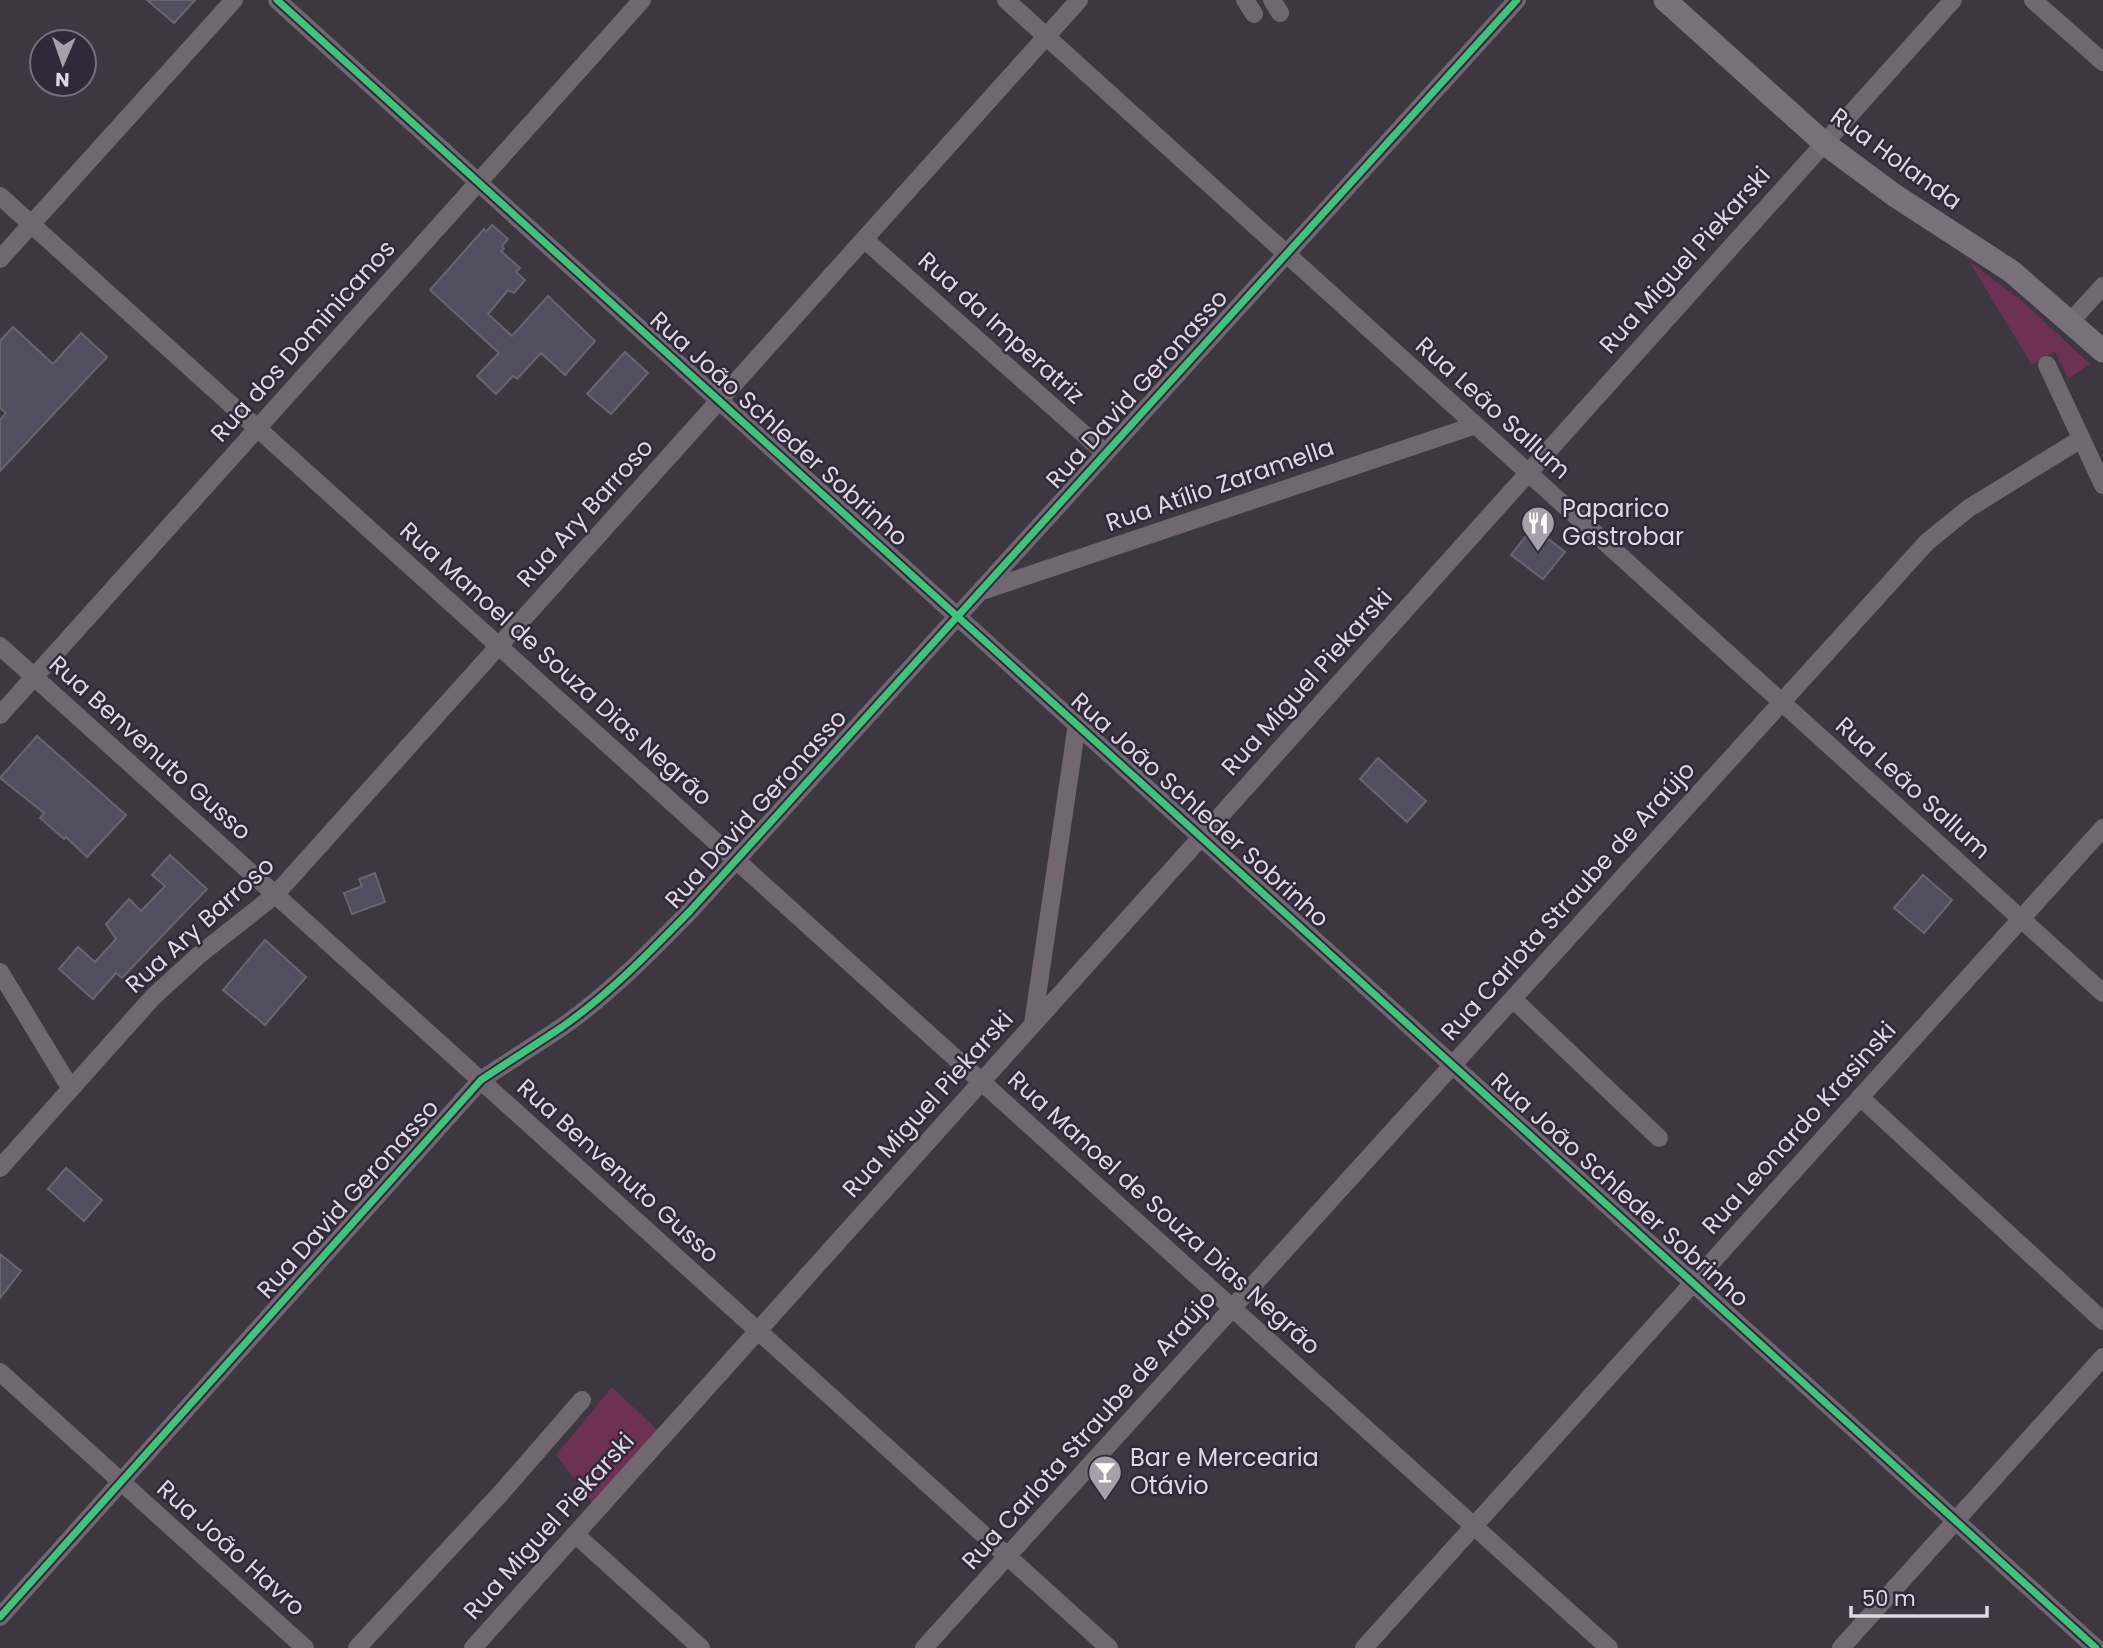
<svg xmlns="http://www.w3.org/2000/svg" width="2103" height="1648" font-family="Poppins,sans-serif">
	<rect width="100%" height="100%" fill="#3c3741"/>
	<path fill="#6d3253" d="M1969,261L2022,301L2090,364L2068,379L2055,351L2032,365Z
		M612,1387L665,1437L600,1513L556,1455Z"/>
	<path fill="#514e60" stroke="#67666f" stroke-width="2" d="M147,0H195L174,23Z
		M492,225L508,239L502,246L504,249L501,251L520,268L516,272L525,280L514,293L508,290L488,314L512,336L548,296L595,341L565,375L541,353L517,379L513,376L496,394L477,376L499,353L430,290L484,229L486,232Z
		M13,327L53,364L81,333L107,357L0,471V420L6,413L0,408V341Z
		M625,352L648,373L611,414L587,394Z
		M1533,527L1565,552L1543,579L1511,555Z
		M37,736L126,815L87,857L66,837L64,839L40,818L44,813L0,778Z
		M1378,758L1426,801L1407,822L1360,779Z
		M170,855L207,889L122,978L116,973L93,999L59,969L78,947L95,962L116,939L106,924L129,899L141,911L165,886L152,875Z
		M375,873L385,902L352,914L344,893L362,886L359,879Z
		M1923,875L1952,900L1924,933L1894,908Z
		M265,940L306,977L265,1025L223,990Z
		M66,1168L102,1200L84,1221L48,1189Z
		M0,1254L21,1271L0,1298Z"/>
	<g fill="none" stroke-linecap="round" stroke-linejoin="round">
		<path stroke="#706771" stroke-width="18" d="M277,0L2096,1648
			M1006,0L2103,993
			M1245,0L1254,14
			M1272,0L1280,13
			M2033,0L2103,62
			M0,196L1609,1648
			M864,239L1105,453
			M0,259L234,0
			M2071,321L2103,286
			M2047,365L2103,485
			M982,591L1476,425
			M0,646L1109,1648
			M0,715L642,0
			M0,972L71,1089
			M1513,999L1659,1138
			M1033,1024L1077,724
			M1860,1097L2103,1321
			M0,1168L153,997L199,955L275,895L1079,0
			M0,1372L305,1648
			M575,1534L701,1648
			M0,1617L481,1080C508,1062 535,1045 562,1027C609,994 650,952 690,911L1517,0
			M357,1648L501,1493L582,1400
			M473,1648L1953,0
			M924,1648L1927,542L1969,508L2081,439
			M1364,1648L2103,828
			M1841,1648L2103,1357"/>
		<path stroke="#7a707c" stroke-width="23" d="M1665,0L1824,143L1894,195L2011,271L2103,351"/>
		<g stroke="#31293a" stroke-width="11">
			<path id="cycleway" d="M277,0L2096,1648
				M0,1617L481,1080C508,1062 535,1045 562,1027C609,994 650,952 690,911L1517,0"/>
		</g>
		<use href="#cycleway" stroke="#40c37c" stroke-width="7"/>
	</g>
	<defs>
		<g id="restaurant-pin" transform="scale(1.75)"><path d="M0 17L-7.5 6A9.5 9.5 0 1 1 7.5 6Z" fill="#a5a0aa" stroke="#31293a"/><path d="M-5-6h1v4h1v-4h1v4h1v-4h1v5L-1.5 .5V6h-2V.5L-5-1ZM5-6V6H3V1.5H1.5Q1.5-4 5-6Z" fill="#fff"/></g>
		<g id="bar-pin" transform="scale(1.75)"><path d="M0 17L-7.5 6A9.5 9.5 0 1 1 7.5 6Z" fill="#a5a0aa" stroke="#31293a"/><path d="M-6-5H6L.8 .8V4.5H3.5V6h-7V4.5H-.8V.8Z" fill="#fff"/></g>
	</defs>
	<g fill-rule="evenodd">
		<use href="#restaurant-pin" x="1538" y="523"/>
		<use href="#bar-pin" x="1105" y="1472"/>
	</g>
	<g text-anchor="middle" stroke-width="5" stroke-linejoin="round" paint-order="stroke">
		<g font-size="24" fill="#ddd8e3" stroke="#31293a">
			<text transform="translate(1896 159) rotate(36)" y="8">Rua Holanda</text>
			<text transform="translate(1685 260) rotate(-48)" y="8">Rua Miguel Piekarski</text>
			<text transform="translate(1001 328) rotate(42)" y="8">Rua da Imperatriz</text>
			<text transform="translate(303 341) rotate(-48)" y="8">Rua dos Dominicanos</text>
			<text transform="translate(1137 389) rotate(-48)" y="8">Rua David Geronasso</text>
			<text transform="translate(1493 408) rotate(42)" y="8">Rua Leão Sallum</text>
			<text transform="translate(779 429) rotate(42)" y="8">Rua João Schleder Sobrinho</text>
			<text transform="translate(1220 485) rotate(-19)" y="8">Rua Atílio Zaramella</text>
			<text transform="translate(585 513) rotate(-48)" y="8">Rua Ary Barroso</text>
			<text transform="translate(556 664) rotate(42)" y="8">Rua Manoel de Souza Dias Negrão</text>
			<text transform="translate(1307 682) rotate(-48)" y="8">Rua Miguel Piekarski</text>
			<text transform="translate(150 748) rotate(42)" y="8">Rua Benvenuto Gusso</text>
			<text transform="translate(1913 788) rotate(42)" y="8">Rua Leão Sallum</text>
			<text transform="translate(756 809) rotate(-48)" y="8">Rua David Geronasso</text>
			<text transform="translate(1200 810) rotate(42)" y="8">Rua João Schleder Sobrinho</text>
			<text transform="translate(1568 901) rotate(-48)" y="8">Rua Carlota Straube de Araújo</text>
			<text transform="translate(200 925) rotate(-42)" y="8">Rua Ary Barroso</text>
			<text transform="translate(928 1104) rotate(-48)" y="8">Rua Miguel Piekarski</text>
			<text transform="translate(1799 1128) rotate(-48)" y="8">Rua Leonardo Krasinski</text>
			<text transform="translate(618 1171) rotate(42)" y="8">Rua Benvenuto Gusso</text>
			<text transform="translate(1620 1190) rotate(42)" y="8">Rua João Schleder Sobrinho</text>
			<text transform="translate(348 1199) rotate(-48)" y="8">Rua David Geronasso</text>
			<text transform="translate(1164 1213) rotate(42)" y="8">Rua Manoel de Souza Dias Negrão</text>
			<text transform="translate(1089 1430) rotate(-48)" y="8">Rua Carlota Straube de Araújo</text>
			<text transform="translate(549 1526) rotate(-48)" y="8">Rua Miguel Piekarski</text>
			<text transform="translate(231 1548) rotate(42)" y="8">Rua João Havro</text>
		</g>
		<g font-size="24" fill="#ddd8e3" stroke="#31293a" text-anchor="start">
			<text x="1562" y="517">Paparico<tspan x="1562" dy="28">Gastrobar</tspan></text>
			<text x="1130" y="1466">Bar e Mercearia<tspan x="1130" dy="28">Otávio</tspan></text>
		</g>
	</g>
	<g transform="translate(63 63) rotate(182)"><circle r="33" fill="#31293a" stroke="#766f7e" stroke-width="2"/>
	<path d="M0-5L12 26L0 18L-12 26Z" fill="#a5a0aa"/>
	<text y="-10" font-size="19" font-weight="bold" text-anchor="middle" fill="#ddd8e3">N</text>
	</g>
	<path d="M1851 1606v10h136v-10" fill="none" stroke="#ddd8e3" stroke-width="3.5"/>
	<text x="1862" y="1606" font-size="21" fill="#ddd8e3" stroke="#31293a" stroke-width="5" paint-order="stroke">50 m</text>
</svg>
